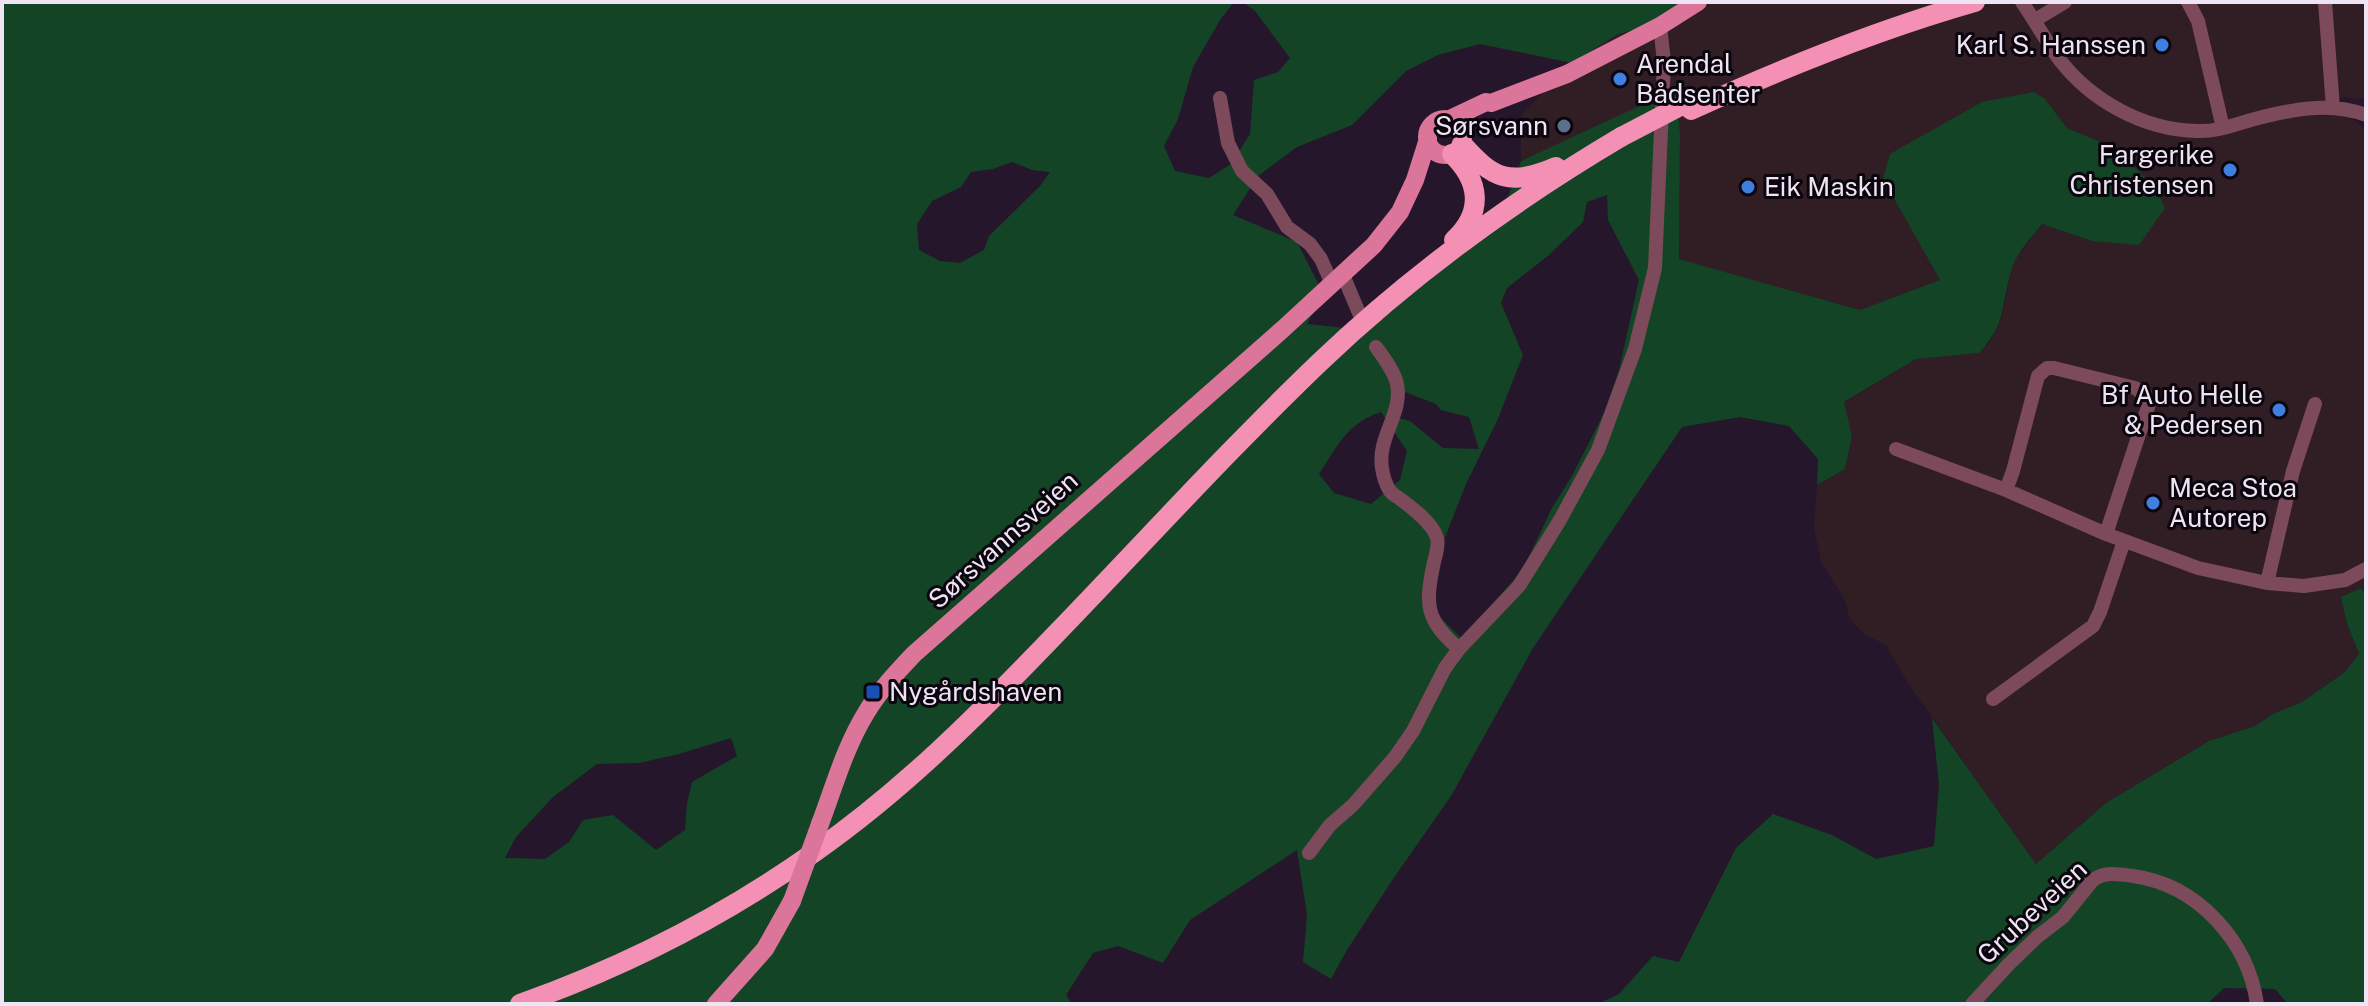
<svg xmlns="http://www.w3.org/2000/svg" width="2368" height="1006" font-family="'Public Sans',sans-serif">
	<rect width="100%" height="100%" fill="#25162c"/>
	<path fill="#311e24" d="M1697,2H2366V99L2339,97L2338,110L2366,129V594L2361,588L2341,598L2347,624L2359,655L2345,672L2302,702L2273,714L2255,726L2209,741L2106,803L2036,864L1908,683L1886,645L1864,634L1850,619L1844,598L1822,564L1814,528L1817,485L1845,469L1852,436L1844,403L1916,359L1979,353L1992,339L2002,316L2013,263L2042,224L2092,241L2117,149L2067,128L2045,99L1890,154L1883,179L1940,280L1860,310L1679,259L1680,134L1676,90L1521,161V115L1572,63L1618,34L1678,18Z"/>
	<path fill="#134426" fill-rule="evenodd" d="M2,2H1234L1220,20L1193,67L1178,119L1164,146L1175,171L1209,178L1231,164L1250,134L1254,80L1278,72L1290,58L1255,11L1243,2H1697L1678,18L1618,34L1572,63L1480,44L1438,55L1406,71L1352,125L1297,147L1258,176L1233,215L1297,242L1323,293L1307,324L1345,328L1504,208L1521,161L1676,89L1680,134L1679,259L1860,310L1940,280L1883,179L1890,154L1982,102L2034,92L2045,99L2067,128L2117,149L2155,188L2165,208L2139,245L2092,241L2042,224C2033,236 2018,251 2013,266C2000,302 2009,321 1979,353L1916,359L1844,402L1852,436L1845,469L1817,485L1818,459L1789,426L1740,417L1682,427L1533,648L1451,796L1393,879L1347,950L1331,979L1303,962L1307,915L1297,850L1190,920L1163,963L1118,946L1093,953L1066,995L1072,1004H2ZM1012,162L1032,170L1050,172L1040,186L989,236L984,250L960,263L940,261L919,250L917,224L932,201L961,187L971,172L993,169ZM1607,195L1608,220L1639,280L1619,370L1604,413L1572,476L1552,508L1523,569L1462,639L1432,609L1435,563L1466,484L1497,421L1523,355L1501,303L1507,288L1549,255L1583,222L1587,202ZM1405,392L1436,404L1441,410L1469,417L1479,449L1443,448L1410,421L1392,416ZM1381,412L1407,451L1400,480L1371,504L1334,493L1319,474C1337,447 1347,423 1381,412ZM731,738L737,756L692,782L687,803L685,830L656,850L613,815L583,820L569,842L545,859L505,858L516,837L553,797L597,764L639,763L679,754Z
		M2361,588L2366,594V1004H2288L2275,989L2224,988L2207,1004H1598L1619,994L1653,956L1679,962L1736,848L1773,814L1832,835L1876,859L1934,846L1939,785L1932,718L2036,864L2106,803L2209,741L2255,726L2273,714L2302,702L2345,672L2359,654L2347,624L2341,597Z"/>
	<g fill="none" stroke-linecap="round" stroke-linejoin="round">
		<path stroke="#7c4a5b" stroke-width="14" d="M2022,2C2035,21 2046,41 2059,59C2091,101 2144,130 2197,131C2215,132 2234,125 2251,120C2289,110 2328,101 2366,115
			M2188,2L2198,21L2223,128
			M2325,2L2333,108
			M2035,20L2065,2
			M1220,98L1228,143L1242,171L1267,194L1287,227L1310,244L1321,259L1332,284
			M1343,275L1359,313
			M1376,347C1384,358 1394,371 1397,384C1403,414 1377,437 1382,468C1383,475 1386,485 1390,491C1393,495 1395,495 1399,498C1411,507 1433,523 1437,538C1439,546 1436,554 1434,562C1425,605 1425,619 1459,649
			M1896,449L2006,490L2106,534L2198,568L2267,583L2304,586L2345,580L2366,569
			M2006,490L2013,471L2038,376L2047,368H2054L2135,388L2146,395L2149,404L2106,534
			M2267,583L2293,471L2315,404
			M1993,699L2093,626L2100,612L2124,541
			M1309,853L1330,825L1353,805L1395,757L1413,731L1445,668L1459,649L1519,586L1560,520L1598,450L1635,349L1655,268L1664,62L1660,26
			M1972,1004L2009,964L2037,937L2063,917L2092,881C2104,871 2119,874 2133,876C2198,885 2248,941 2257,1004"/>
		<path stroke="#dc759a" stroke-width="18" d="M1427 137a18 18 0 1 1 36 0a18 18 0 1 1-36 0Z
			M1448,120L1486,102L1491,103L1567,74L1660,26L1698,2
			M820,824C834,787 845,747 866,713C879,691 896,673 914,654L1283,329L1374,245L1400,212L1415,180L1428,139
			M716,1004L765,949L792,901"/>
		<path stroke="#f490b4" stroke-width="20" d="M1691,110C1783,68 1877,30 1975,2
			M1462,144C1493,179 1510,187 1556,167
			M1452,154C1480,181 1484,212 1454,240
			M520,1004C624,967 726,915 816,851C903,790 979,714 1053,637C1142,545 1228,450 1320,362C1411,275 1513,201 1621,137"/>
		<path stroke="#dc759a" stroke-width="18" d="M792,901L820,824"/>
		<path stroke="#f490b4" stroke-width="20" d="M1621,137L1688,102"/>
	</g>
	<g fill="#3f7fe0" stroke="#0b050e" stroke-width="3">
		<circle cx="2162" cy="45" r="8"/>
		<circle cx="1620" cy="79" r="8"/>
		<circle cx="2230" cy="170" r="8"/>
		<circle cx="1748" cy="187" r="8"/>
		<circle cx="2279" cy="410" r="8"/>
		<circle cx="2153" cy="503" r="8"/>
	</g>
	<circle fill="#5c6f8a" stroke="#0b050e" stroke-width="3" cx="1564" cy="126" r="8"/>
	<rect fill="#1a4fb4" stroke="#0b050e" stroke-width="3" x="865" y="684" width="16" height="16" rx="4"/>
	<g text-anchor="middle" stroke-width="6" stroke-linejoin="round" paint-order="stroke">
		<g font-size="26" fill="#efe4f4" stroke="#0b050e" text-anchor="end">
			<text x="2146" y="54">Karl S. Hanssen</text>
			<text x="1636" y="73" text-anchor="start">Arendal<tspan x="1636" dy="30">Bådsenter</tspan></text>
			<text x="1548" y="135">Sørsvann</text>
			<text x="2214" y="164">Fargerike<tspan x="2214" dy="30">Christensen</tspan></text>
			<text x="1764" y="196" text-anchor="start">Eik Maskin</text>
			<text x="2263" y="404">Bf Auto Helle<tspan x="2263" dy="30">&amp; Pedersen</tspan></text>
			<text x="2169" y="497" text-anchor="start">Meca Stoa<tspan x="2169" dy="30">Autorep</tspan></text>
			<text x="889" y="701" text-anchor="start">Nygårdshaven</text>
		</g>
		<g font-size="26" fill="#efe4f4" stroke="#0b050e">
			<text transform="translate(1003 540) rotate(-42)" y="9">Sørsvannsveien</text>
			<text transform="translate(2032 912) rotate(-43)" y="9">Grubeveien</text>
		</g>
	</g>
	<rect width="2368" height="1006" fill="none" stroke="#efe4f4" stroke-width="8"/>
</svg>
